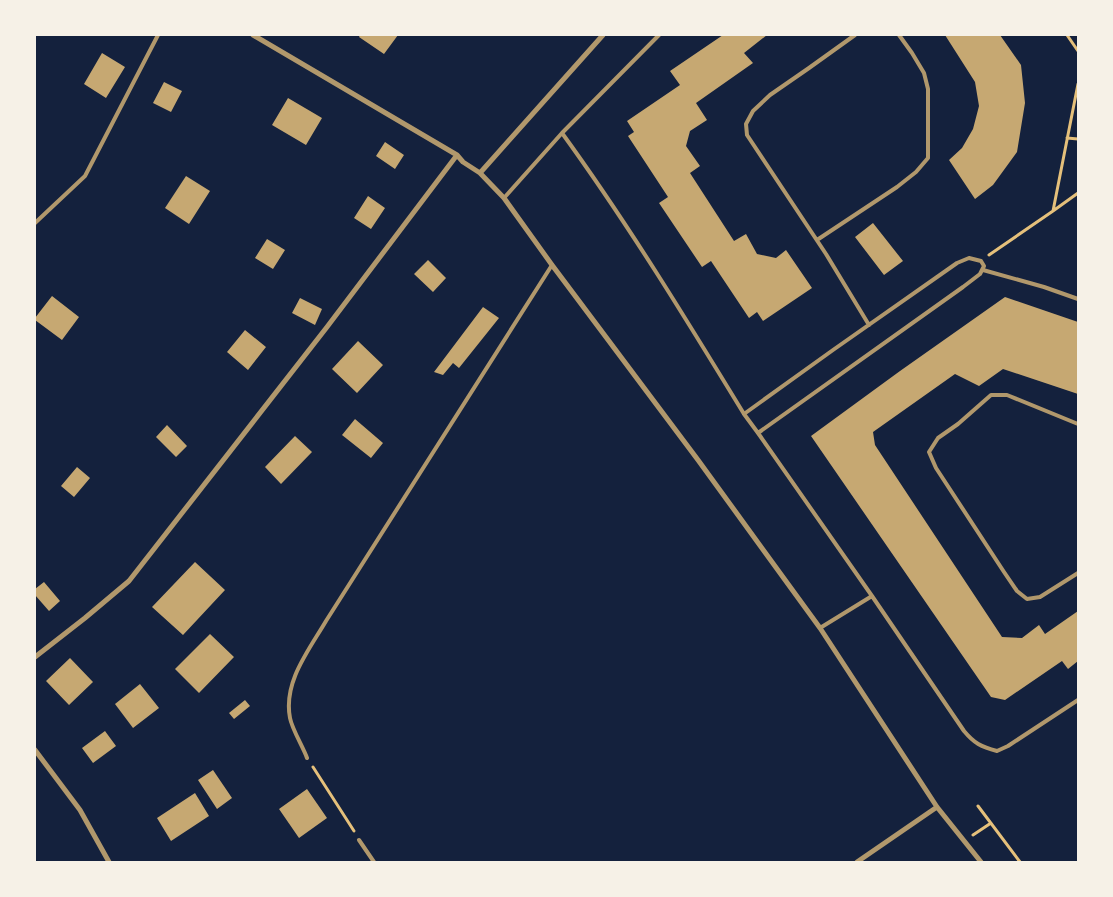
<svg xmlns="http://www.w3.org/2000/svg" width="1113" height="897" font-family="'Source Sans 3',sans-serif">
	<rect width="100%" height="100%" fill="#14213d"/>
	<path fill="#c6a872" d="M360,35H398L384,54L359,37Z
		M723,35H767L744,53L753,63L696,103L707,120L690,131L686,146L700,166L690,173L734,241L746,234L757,254L776,258L786,250L812,288L763,321L757,312L749,318L711,261L702,267L659,203L668,197L628,136L634,132L627,121L680,85L670,71Z
		M945,35H1000L1021,65L1025,103L1017,152L993,185L975,199L949,160L962,148L973,129L979,106L975,82Z
		M102,53L125,67L106,98L84,84Z
		M164,82L182,91L171,112L153,103Z
		M288,98L322,118L306,145L272,125Z
		M385,142L404,155L395,169L376,156Z
		M186,176L210,191L189,224L165,208Z
		M368,196L385,208L371,229L354,218Z
		M873,223L903,261L884,275L855,237Z
		M267,239L285,250L273,269L255,258Z
		M428,260L446,278L433,292L414,274Z
		M52,296L79,317L62,340L35,320V318Z
		M1005,297L1078,322V394L1003,369L979,386L955,374L873,432L875,445L1002,637L1022,638L1039,625L1045,634L1078,611V661L1068,669L1062,661L1005,700L991,697L811,436L900,371Z
		M300,298L322,309L315,325L292,313Z
		M483,307L499,318L459,368L453,363L443,375L434,372Z
		M245,330L266,347L248,370L227,352Z
		M358,341L383,365L357,393L332,369Z
		M355,419L383,443L371,458L342,435Z
		M167,425L187,446L176,457L156,437Z
		M295,436L312,452L281,484L265,467Z
		M77,467L90,478L74,497L61,486Z
		M195,562L225,590L183,635L152,607Z
		M44,582L60,601L49,611L35,595V589Z
		M210,634L234,657L199,693L175,669Z
		M70,658L93,682L69,705L46,681Z
		M140,684L159,708L133,728L115,704Z
		M245,700L250,706L234,719L229,713Z
		M105,731L116,746L93,763L82,748Z
		M213,770L232,798L217,809L198,780Z
		M307,789L327,818L299,838L279,809Z
		M195,793L209,816L171,841L157,818Z"/>
	<g fill="none" stroke-linecap="round" stroke-linejoin="round">
		<path stroke="#e5c07b" stroke-width="3" d="M1067,35L1078,51
			M1067,138L1078,139
			M1053,211L1078,193
			M989,255L1053,211L1078,84
			M313,767L354,831
			M978,806L1020,862
			M973,835L991,823"/>
		<path stroke="#b1986c" stroke-width="4" d="M855,35L809,68L770,95L753,111L746,124L747,135L826,254L869,325
			M562,133C628,224 686,319 744,414
			M504,198L562,133L659,35
			M35,223L85,176L158,35
			M817,240L897,187L916,172L928,158V89L924,73L912,53L899,35
			M983,270L1044,287L1078,299
			M1078,424L1007,395H991L958,424L938,438L929,452L936,468L1004,572L1017,591L1027,599L1040,597L1078,573
			M758,433L744,414L833,350L957,263L969,258L981,261L984,266L980,274L963,287L758,433L872,596
			M820,628L872,596L964,731C974,743 981,747 997,751L1008,746L1078,700
			M307,758C303,747 292,729 290,718C283,682 309,650 326,621L552,265
			M359,840L374,862"/>
		<path stroke="#b1986c" stroke-width="5" d="M253,35L457,155L463,162L480,173L504,198L552,265L698,460L820,628L937,807L981,862
			M480,173L603,35
			M35,657L85,618L129,581L327,327L457,155
			M35,750L80,810L109,862
			M857,862L937,807"/>
	</g>
	<rect width="1113" height="897" fill="none" stroke="#f6f1e7" stroke-width="72"/>
</svg>
